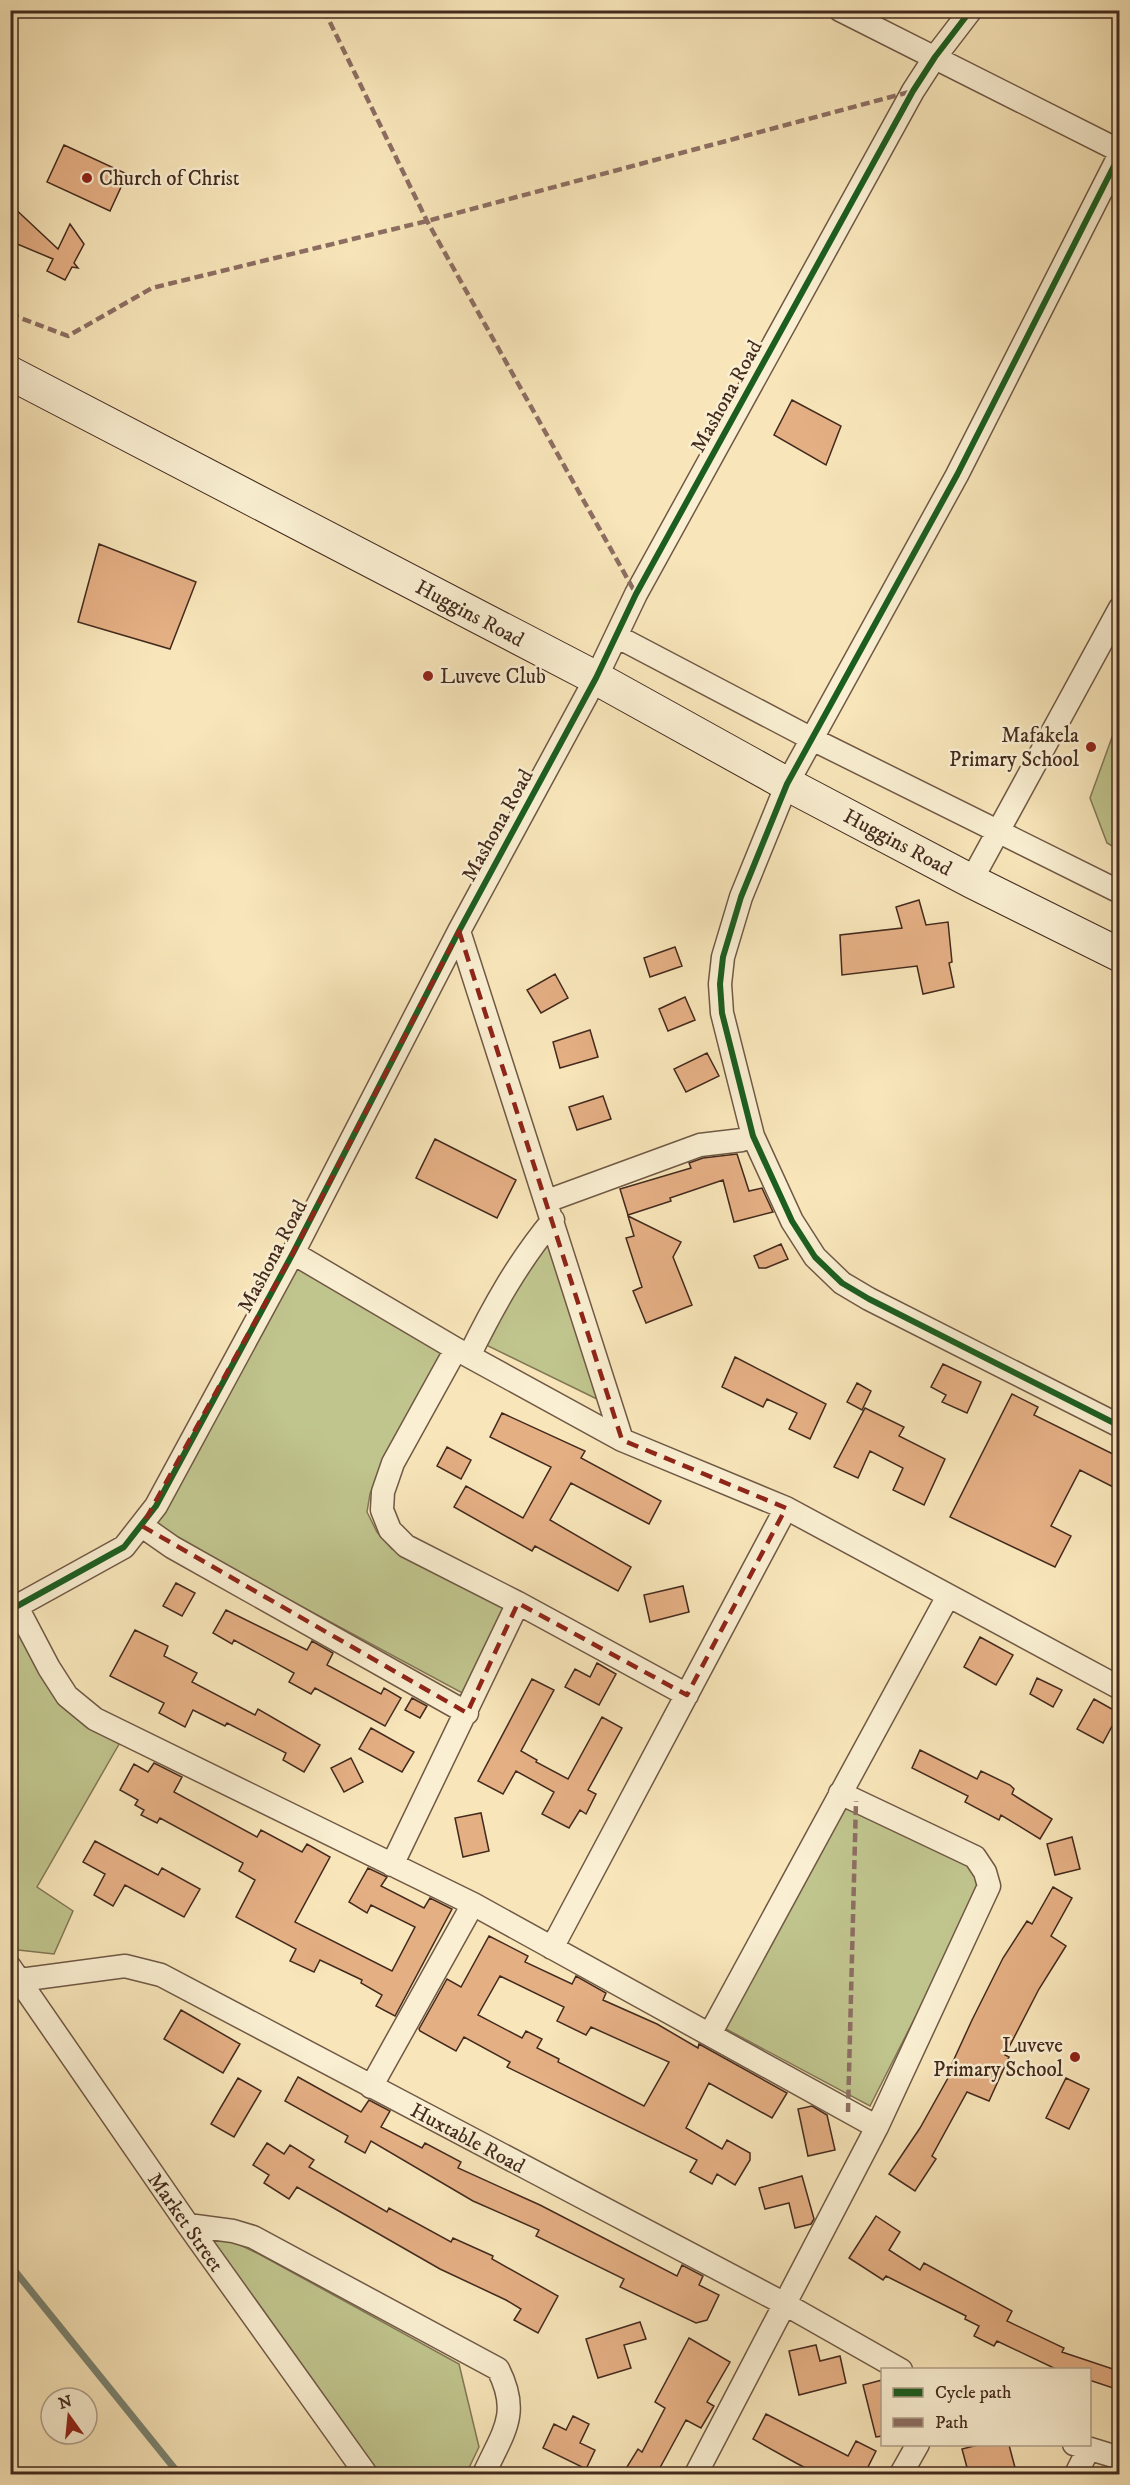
<svg xmlns="http://www.w3.org/2000/svg" width="1130" height="2485" font-family="'IM FELL DW Pica',serif">
	<rect width="100%" height="100%" fill="#f8e6ba"/>
	<filter id="stains"><feTurbulence type="fractalNoise" baseFrequency=".00333" numOctaves="4"/><feColorMatrix values="0 0 0 0 .2 0 0 0 0 .09 0 0 0 0 .02 0 0 0 .5 -.17"/></filter>
	<radialGradient id="worn" r=".72"><stop offset=".6" stop-color="#630" stop-opacity="0"/><stop offset="1" stop-color="#630" stop-opacity=".3"/></radialGradient>
	<path fill="#c0c48d" stroke="#827756" stroke-width="1.5" d="M1119,718L1120,850H1119L1107,843L1090,798Z
		M549,1234L599,1400L484,1344Z
		M296,1264L444,1351L384,1459L370,1494L367,1512L377,1532L392,1549L509,1606L466,1695L178,1540L157,1522Z
		M14,1620L40,1670L122,1739L37,1887L73,1911L54,1954L18,1950L11,1945L10,1622Z
		M843,1807L971,1862L980,1890L870,2106L726,2029Z
		M208,2237L234,2242L259,2254L459,2364L479,2447L466,2474H380Z"/>
	<g fill="none" stroke-linecap="round" stroke-linejoin="round">
		<path stroke="#7a8473" stroke-width="7" d="M10,2265L179,2474"/>
	</g>
	<path fill="#e5af84" stroke="#432a1e" stroke-width="1.5" fill-rule="evenodd" d="M64,145L127,174L110,211L47,182Z
		M10,204L58,249L70,224L84,244L74,263L78,268L72,267L65,280L47,271L53,259L10,241Z
		M792,400L841,426L826,465L774,435Z
		M99,544L196,582L170,649L78,622Z
		M919,900L926,925L948,922L952,962L949,963L954,987L923,994L917,966L842,975L840,935L902,928L896,907Z
		M675,947L682,966L650,977L644,958Z
		M555,974L568,998L541,1013L527,990Z
		M685,997L695,1020L668,1031L659,1009Z
		M590,1030L598,1057L560,1068L553,1042Z
		M707,1053L719,1076L686,1092L674,1069Z
		M603,1096L611,1119L577,1130L569,1107Z
		M435,1139L516,1180L497,1218L416,1178Z
		M737,1154L749,1191L762,1188L773,1212L734,1222L723,1180L670,1198L671,1201L628,1215L620,1189L691,1168L689,1163L703,1158Z
		M628,1216L681,1242L673,1257L692,1305L646,1323L633,1291L642,1287L626,1238L634,1236Z
		M781,1244L788,1259L766,1268H759L754,1256Z
		M735,1357L826,1404L810,1439L789,1429L797,1413L767,1399L763,1407L722,1387Z
		M943,1364L981,1382L967,1413L942,1402L946,1395L931,1387Z
		M857,1383L871,1391L862,1410L847,1402Z
		M1012,1394L1038,1407L1034,1415L1119,1457V1490L1080,1470L1051,1526L1071,1536L1055,1567L950,1517Z
		M865,1408L904,1427L899,1436L945,1459L924,1505L893,1490L903,1468L870,1451L858,1478L834,1467Z
		M502,1413L585,1451L581,1458L661,1501L649,1524L571,1483L550,1520L631,1567L618,1591L535,1546L532,1551L454,1507L466,1486L523,1518L551,1467L490,1437Z
		M447,1447L471,1460L461,1479L437,1466Z
		M176,1583L195,1593L182,1616L163,1606Z
		M683,1586L689,1612L650,1622L644,1595Z
		M226,1610L307,1650L312,1641L333,1653L327,1665L381,1694L384,1688L401,1698L385,1726L315,1688L311,1694L289,1682L294,1673L234,1640L232,1644L213,1633Z
		M135,1630L168,1646L164,1656L197,1673L192,1682L255,1715L258,1709L320,1745L304,1772L283,1760L286,1753L227,1723L225,1726L193,1710L185,1727L159,1713L164,1703L110,1676Z
		M980,1637L1013,1655L996,1685L964,1667Z
		M597,1663L616,1674L599,1705L565,1687L575,1669L590,1677Z
		M1037,1678L1062,1690L1053,1707L1030,1694Z
		M532,1679L554,1690L521,1751L537,1760L536,1762L568,1779L602,1717L622,1728L588,1790L596,1794L586,1814L580,1810L569,1828L542,1814L554,1792L516,1771L503,1794L478,1781Z
		M412,1698L427,1706L420,1718L405,1710Z
		M1094,1699L1119,1713L1103,1743L1077,1729Z
		M371,1728L414,1752L402,1772L359,1749Z
		M920,1750L977,1779L981,1771L1010,1785L1014,1789L1012,1794L1052,1819L1040,1839L1001,1815L999,1820L965,1802L968,1796L912,1768Z
		M351,1758L363,1782L344,1792L331,1768Z
		M154,1763L182,1777L174,1792L257,1837L261,1830L302,1852L307,1844L330,1857L295,1922L392,1971L415,1927L371,1905L367,1913L349,1902L368,1868L387,1877L381,1886L424,1908L430,1898L452,1909L395,2016L376,2006L382,1995L361,1983L362,1980L320,1960L314,1972L290,1961L296,1949L236,1917L255,1880L239,1871L243,1863L160,1818L157,1823L141,1815L144,1810L135,1805L138,1800L120,1790L134,1764L148,1772Z
		M481,1813L489,1851L463,1857L455,1818Z
		M1072,1837L1080,1869L1055,1875L1047,1844Z
		M95,1841L158,1875L162,1868L200,1889L184,1917L125,1885L113,1906L94,1895L105,1874L83,1862Z
		M1053,1887L1072,1898L1051,1936L1066,1946L1039,1989L1005,2055L1009,2057L989,2101L967,2092L932,2156L936,2159L915,2191L889,2174L920,2128L953,2069L950,2068L972,2020L1003,1958L1027,1921L1032,1924Z
		M489,1936L528,1956L525,1962L572,1984L576,1976L606,1993L603,2000L657,2024L698,2048L699,2044L787,2093L772,2118L709,2083L686,2128L722,2149L727,2140L750,2153V2160L735,2185L717,2174L712,2184L690,2172L697,2160L507,2067L510,2062L464,2037L456,2051L420,2031L419,2029L447,1979L461,1987ZM500,1976L564,2007L557,2021L586,2035L591,2027L669,2062L644,2106L558,2062L559,2059L537,2048L542,2039L526,2031L522,2038L478,2015Z
		M181,2010L240,2044L223,2073L164,2039Z
		M298,2077L361,2112L369,2100L390,2111L381,2127L422,2148L425,2143L461,2162L458,2168L540,2205L677,2276L682,2265L703,2276L699,2285L719,2295L707,2320L696,2323L620,2287L624,2279L536,2236L539,2230L473,2201L371,2141L365,2153L345,2142L348,2136L285,2101Z
		M238,2078L261,2091L234,2137L211,2124Z
		M1066,2078L1089,2089L1069,2129L1046,2118Z
		M812,2106L827,2115L835,2150L808,2156L798,2109Z
		M267,2143L284,2154L290,2145L314,2160L309,2167L387,2212L389,2208L451,2242L453,2238L493,2256L492,2259L558,2296L538,2333L514,2320L521,2309L506,2300L440,2269L297,2187L289,2199L264,2183L269,2175L253,2165Z
		M802,2176L814,2219L811,2224L795,2228L789,2203L765,2209L759,2188Z
		M876,2216L900,2232L889,2250L920,2270L924,2263L1012,2311L1007,2321L1064,2348L1062,2352L1119,2371V2390L1089,2380V2370H1058L997,2341L994,2346L974,2336L979,2326L965,2319L966,2316L886,2276L883,2280L849,2258Z
		M640,2322L646,2339L624,2345L631,2368L598,2378L586,2339Z
		M689,2338L730,2362L707,2402L714,2406L701,2428L686,2420L656,2475H622L638,2449L642,2452L665,2408L655,2402Z
		M816,2345L820,2361L840,2356L846,2383L799,2395L789,2351Z
		M882,2380V2436L876,2437L863,2385Z
		M766,2414L848,2456L856,2441L876,2451L868,2467L883,2475H819L796,2463L753,2439Z
		M573,2416L589,2424L580,2443L595,2450L586,2469L543,2448L554,2424L566,2430Z
		M978,2445H1009L1017,2475H969L962,2449Z"/>
	<g fill="none" stroke-linecap="round" stroke-linejoin="round">
		<g stroke="#705945" stroke-width="25">
			<path id="street" d="M840,10L1120,151
				M1120,154L957,475L787,784L741,897L723,957L720,984L722,1013L753,1136L792,1221L815,1257L842,1283L869,1299L1120,1426
				M616,636L812,739L1120,892
				M971,881L1120,608
				M459,931L622,1440
				M547,1201L700,1145L742,1140L753,1136
				M293,1253L456,1349L622,1440L786,1508L1120,1688
				M456,1349L393,1463L383,1492L382,1510L390,1530L406,1546L518,1603L687,1695
				M469,1356C493,1307 518,1262 553,1220
				M142,1526L172,1547L467,1713
				M17,1607L49,1668L67,1696L95,1719L473,1904L877,2127
				M10,1610L124,1547L156,1506L293,1253L459,931L596,678L636,594L913,91L935,57L971,10
				M392,1865L518,1603
				M552,1948L786,1508
				M10,1967L188,2225L366,2474
				M20,1980L125,1966L161,1975L783,2303L901,2370
				M710,2034L948,1596
				M371,2087L473,1904
				M188,2225L233,2231L253,2237L498,2369C521,2414 503,2432 484,2474
				M1074,2444L1120,2458
				M696,2474L877,2127L989,1886L985,1872L975,1857L840,1793
				M901,2474L918,2444
				M1076,2474L1088,2450"/>
		</g>
		<g stroke="#432a1e" stroke-width="35">
			<path id="secondary" d="M10,373L596,678L787,784L971,881L1120,955"/>
		</g>
		<use href="#street" stroke="#faefd2" stroke-width="22"/>
		<use href="#secondary" stroke="#faefd2" stroke-width="33"/>
		<path stroke="#8d6e63" stroke-width="4.5" stroke-dasharray="9 4.5" stroke-linecap="butt" d="M324,10L427,221L636,594
			M10,314L68,336L152,288L427,221L913,91
			M848,2112L856,1801"/>
		<g stroke="#faefd2" stroke-width="10">
			<path id="cycleway" d="M1120,154L957,475L787,784L741,897L723,957L720,984L722,1013L753,1136L792,1221L815,1257L842,1283L869,1299L1120,1426
				M10,1610L124,1547L156,1506L293,1253L459,931L596,678L636,594L913,91L935,57L971,10"/>
		</g>
		<use href="#cycleway" stroke="#1b5e20" stroke-width="6"/>
	</g>
	<path fill="none" stroke="#8f2418" stroke-width="4.5" stroke-dasharray="12 8" stroke-linejoin="round" d="M459,931L622,1440L786,1508L687,1695L518,1603L467,1713L142,1526L293,1253Z"/>
	<g fill="#8f2418" stroke="#faefd2" stroke-width="2">
		<circle cx="87" cy="178" r="6"/>
		<circle cx="428" cy="676" r="6"/>
		<circle cx="1091" cy="747" r="6"/>
		<circle cx="1075" cy="2057" r="6"/>
	</g>
	<g text-anchor="middle" stroke-width="5" stroke-linejoin="round" paint-order="stroke">
		<g font-size="21" fill="#432a1e" stroke="#faefd2" text-anchor="start">
			<text x="99" y="185">Church of Christ</text>
			<text x="440" y="683">Luveve Club</text>
			<text x="1079" y="742" text-anchor="end">Mafakela<tspan x="1079" dy="24">Primary School</tspan></text>
			<text x="1063" y="2052" text-anchor="end">Luveve<tspan x="1063" dy="24">Primary School</tspan></text>
		</g>
		<g font-size="21" fill="#432a1e" stroke="#faefd2">
			<text transform="translate(726 396) rotate(-61)" y="7">Mashona Road</text>
			<text transform="translate(470 613) rotate(28)" y="7">Huggins Road</text>
			<text transform="translate(497 825) rotate(-61)" y="7">Mashona Road</text>
			<text transform="translate(898 842) rotate(28)" y="7">Huggins Road</text>
			<text transform="translate(272 1256) rotate(-62)" y="7">Mashona Road</text>
			<text transform="translate(468 2138) rotate(28)" y="7">Huxtable Road</text>
			<text transform="translate(186 2222) rotate(55)" y="7">Market Street</text>
		</g>
	</g>
	<rect width="1130" height="2485" fill="none" stroke="#f8e6ba" stroke-width="36"/>
	<rect x="12" y="12" width="1106" height="2461" fill="none" stroke="#432a1e" stroke-width="3"/>
	<rect x="18" y="18" width="1094" height="2449" fill="none" stroke="#432a1e" stroke-width="1.5"/>
	<rect x="881" y="2368" width="210" height="78" fill="#faefd2" stroke="#b1a08a" stroke-width="1.5"/>
	<rect x="893" y="2388" width="30" height="9" fill="#1b5e20" stroke="#b1a08a" stroke-width="1.5"/>
	<text x="935" y="2398" font-size="18" fill="#432a1e">Cycle path</text>
	<rect x="893" y="2418" width="30" height="9" fill="#8d6e63" stroke="#b1a08a" stroke-width="1.5"/>
	<text x="935" y="2428" font-size="18" fill="#432a1e">Path</text>
	<g transform="translate(69 2416) rotate(345)"><circle r="28" fill="#faefd2" stroke="#b1a08a" stroke-width="1.5"/>
	<path d="M0-4.5L10 22L0 15L-10 22Z" fill="#8f2418"/>
	<text y="-9" font-size="16" font-weight="bold" text-anchor="middle" fill="#432a1e">N</text>
	</g>
	<rect width="100%" height="100%" filter="url(#stains)"/>
	<rect width="100%" height="100%" fill="url(#worn)"/>
</svg>
